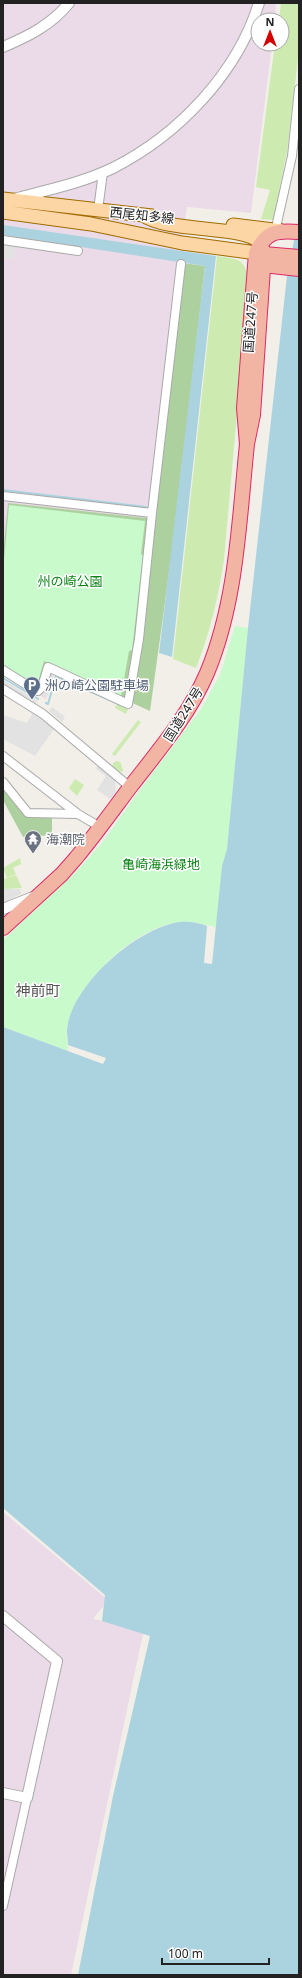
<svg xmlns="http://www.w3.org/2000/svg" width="302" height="1978" font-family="'Noto Sans','Noto Sans JP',sans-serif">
	<rect width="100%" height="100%" fill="#f2efe9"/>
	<path fill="#ebdbe8" d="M3,3H275L276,8L275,20H258V44H272L251,213L187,207L178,266L133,708L55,672L46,699L3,673Z
		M3,1512L108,1600L93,1619L144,1629L71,1975H3Z"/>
	<path fill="#cdebb0" d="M281,3H299V50L287,152L273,220L261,219L270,190L256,187L275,44H282V20H279Z
		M217,256C235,259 243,257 249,277L224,560C218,598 210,633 196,668L173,659Z
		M118,701L129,707L126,714L115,708Z
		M138,720L141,722L115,756L112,754Z
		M118,761L121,763L123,771L120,772L112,766L114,762Z
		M75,779L84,785L77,796L69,788Z
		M20,858L21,864L13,868L16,874L7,878L3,868Z
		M16,875L22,888L4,889V879Z"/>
	<path fill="#add19e" d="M183,263L205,266L176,522L150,711L51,666L38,685L34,687L3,668V556L8,503L155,519Z
		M3,788L28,817L52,818V835L23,837L3,800Z"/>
	<path fill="#c8facc" d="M9,505L145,521L141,554L143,556L132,650L129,651L121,696L44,661L38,682L33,684L3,666V571Z
		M235,626L248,628L227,849L222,866L216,927C204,925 194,921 182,922C137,924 73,985 67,1029C66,1036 68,1044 68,1051L3,1027V940L75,873L102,843L134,798L201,709L220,675Z"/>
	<path fill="#e2e2e2" d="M3,244L16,245L14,259L3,258Z
		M50,670L54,672L47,697L42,694Z
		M3,680L37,701L35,705L3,685Z
		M52,707L65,717L62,722L49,711Z
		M33,713L54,729L35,756L3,739V715L27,723Z
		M98,766L115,779L116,793L112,800L97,790L106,776L96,769Z
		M3,889H20L21,894L3,903Z"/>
	<path fill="#aad3df" d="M299,184V1975H78L113,1796L150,1636L102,1621L105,1595L3,1508V1027L103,1064L106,1058L68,1045C68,1040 67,1035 67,1030C71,985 138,927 180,922C190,921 199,923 207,926L204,963L212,964L222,866L227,849L248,628L287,276C292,260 292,244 297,228C300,216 298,197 299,184Z
		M3,225L216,256L172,657L159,653L205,266L3,235Z"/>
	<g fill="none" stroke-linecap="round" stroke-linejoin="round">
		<path stroke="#aad3df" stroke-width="2" d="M3,490L146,507
			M3,678L38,699
			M46,703L48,704L56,676L125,707"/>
		<g stroke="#a9a9a9" stroke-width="10">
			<path id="minor" d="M98,210L103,172
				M277,223L292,156L299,89
				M3,240L78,251
				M3,496L152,513L181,264
				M3,670L33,689L38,691L42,687L48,667L128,704L139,639L152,513
				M3,689L43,714L130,787
				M3,756L78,814L100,827
				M3,782L28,813L78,814
				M3,1906L27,1798"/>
		</g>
		<g stroke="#a9a9a9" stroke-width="12">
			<path id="tertiary" d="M3,47C29,36 51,25 69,3
				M14,199C47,190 82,183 113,168C178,135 237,74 259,3
				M3,909L33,897
				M3,1616L57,1661L27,1798L3,1793"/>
		</g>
		<g stroke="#a06b00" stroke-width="15">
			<path id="primary" d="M3,199L152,216
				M3,212L91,224L182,243L264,254C263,250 262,245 259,242C244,225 168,233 143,215
				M233,225L282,231"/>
		</g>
		<g stroke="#dc2a67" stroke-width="16">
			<path id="trunk" d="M299,232C277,230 266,231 256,253L244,408L247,444L253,415L264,254L299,257
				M263,265L299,269
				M3,928L62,874L76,858C95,835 113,810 131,786C159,750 189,715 207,673C237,601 239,521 247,444"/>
		</g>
		<use href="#minor" stroke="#fff" stroke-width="8"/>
		<use href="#tertiary" stroke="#fff" stroke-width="10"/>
		<use href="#primary" stroke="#fcd6a4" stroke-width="13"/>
		<use href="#trunk" stroke="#f2b4a3" stroke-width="14"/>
	</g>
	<defs>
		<g id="parking-pin" transform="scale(0.9)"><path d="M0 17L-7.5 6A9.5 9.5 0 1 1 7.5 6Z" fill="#5c6f8a" stroke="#fff"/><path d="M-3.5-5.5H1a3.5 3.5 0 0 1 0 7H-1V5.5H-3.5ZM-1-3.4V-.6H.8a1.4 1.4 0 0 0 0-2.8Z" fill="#fff"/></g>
		<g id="temple-pin" transform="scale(0.9)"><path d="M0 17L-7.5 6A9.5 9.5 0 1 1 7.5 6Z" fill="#6b7280" stroke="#fff"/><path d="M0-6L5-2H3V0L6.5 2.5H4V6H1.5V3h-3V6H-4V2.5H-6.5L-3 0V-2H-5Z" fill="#fff"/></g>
	</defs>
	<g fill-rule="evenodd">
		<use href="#parking-pin" x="32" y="685"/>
		<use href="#temple-pin" x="33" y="839"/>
	</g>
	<g text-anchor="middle" stroke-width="3" stroke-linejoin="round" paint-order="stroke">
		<g font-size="13" fill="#222" stroke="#fff">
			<text transform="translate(142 215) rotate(6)" y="5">西尾知多線</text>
			<text transform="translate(250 322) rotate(-86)" y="5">国道247号</text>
			<text transform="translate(183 714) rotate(-58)" y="5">国道247号</text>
		</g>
		<g font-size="13" fill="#0c8416" stroke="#fff">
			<text x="70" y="586">州の崎公園</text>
			<text x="161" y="869">亀崎海浜緑地</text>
		</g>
		<g font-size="13" fill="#4e5e75" stroke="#fff" text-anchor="start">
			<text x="45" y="690">洲の崎公園駐車場</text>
		</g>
		<g font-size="13" fill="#5b616d" stroke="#fff" text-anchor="start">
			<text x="46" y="844">海潮院</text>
		</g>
		<g font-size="15" fill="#555" stroke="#fff">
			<text x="38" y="996">神前町</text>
		</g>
	</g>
	<rect width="302" height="1978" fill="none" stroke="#222222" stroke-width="8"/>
	<g transform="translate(270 32)"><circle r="19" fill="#ffffff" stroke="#a7a7a7"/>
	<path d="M0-3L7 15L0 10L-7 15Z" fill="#d40000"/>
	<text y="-6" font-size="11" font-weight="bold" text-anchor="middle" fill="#222222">N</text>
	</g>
	<path d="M162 1958v6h107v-6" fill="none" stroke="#222222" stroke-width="2"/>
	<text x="168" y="1958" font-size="12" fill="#222222" stroke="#ffffff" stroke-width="3" paint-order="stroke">100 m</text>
</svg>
